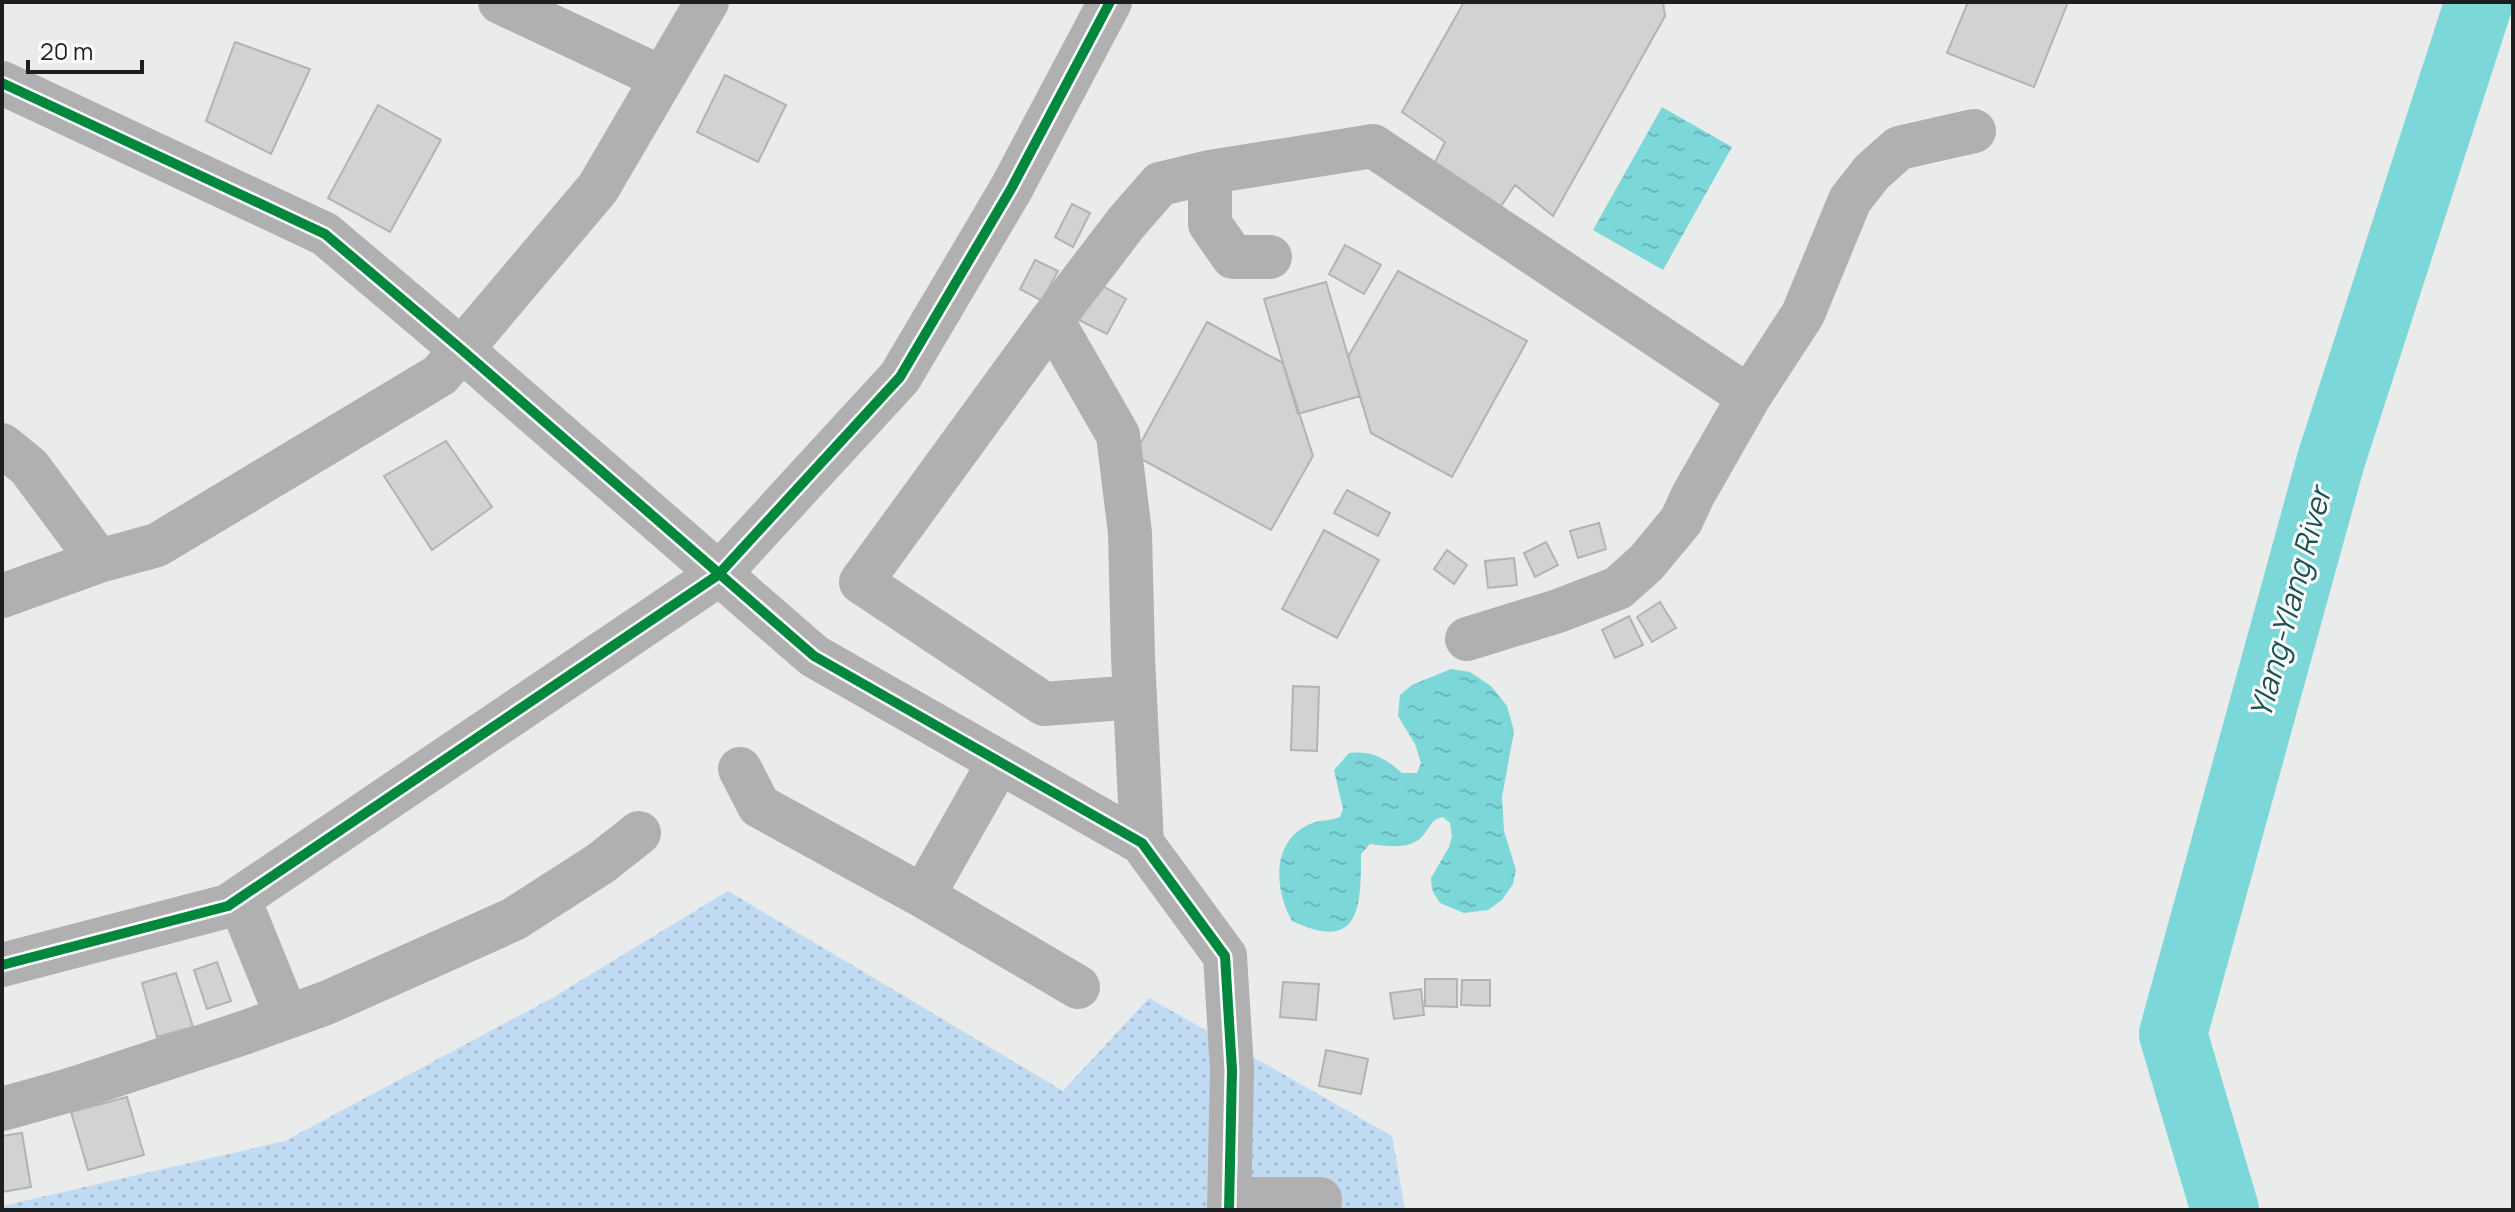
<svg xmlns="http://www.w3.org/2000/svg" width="2515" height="1212" font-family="Manrope,sans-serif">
	<defs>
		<pattern id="grass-dots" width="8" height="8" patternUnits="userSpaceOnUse" patternTransform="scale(2)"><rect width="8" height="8" fill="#c1dbf3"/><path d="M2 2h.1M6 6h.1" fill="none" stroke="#a5bcd0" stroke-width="1.8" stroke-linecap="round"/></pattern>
		<pattern id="water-ripples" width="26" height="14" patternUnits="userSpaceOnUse" patternTransform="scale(2)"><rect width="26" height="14" fill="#7bd7d8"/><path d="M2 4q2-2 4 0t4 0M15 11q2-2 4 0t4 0" fill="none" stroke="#6ab8b9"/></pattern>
	</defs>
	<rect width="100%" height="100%" fill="#eaebeb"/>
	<path fill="url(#grass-dots)" d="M728,891L1063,1091L1149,998L1392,1136L1405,1210H2V1206L285,1141L552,998Z"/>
	<path fill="url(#water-ripples)" d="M1662,107L1732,147L1663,270L1593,230Z
		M1451,669L1470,672L1491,686L1507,706L1514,731L1502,797L1504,831L1516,870L1513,884L1502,900L1488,910L1464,913L1440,903L1432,890L1431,878L1449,847L1452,836L1450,823L1443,817C1432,819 1431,825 1425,833C1413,851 1388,846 1370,844L1361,854C1361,908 1360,953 1292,921C1274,889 1271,841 1310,824C1319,820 1330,821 1340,817L1343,809L1334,770L1349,753C1372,750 1385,758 1402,773H1417L1421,763L1415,744L1398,716L1400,695L1412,685Z"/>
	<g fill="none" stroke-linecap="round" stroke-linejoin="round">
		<path stroke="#7bd7d8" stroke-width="68" d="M2225,1210L2173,1034L2331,460L2479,2"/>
	</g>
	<path fill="#d1d2d2" stroke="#b2b3b3" stroke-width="2" d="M1464,2H1663L1665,16L1553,216L1515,185L1490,223L1429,174L1445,142L1402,112Z
		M1968,2H2068L2034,87L1947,53Z
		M235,42L310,69L271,154L206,121Z
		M725,75L786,105L758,162L697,132Z
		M378,105L441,140L390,232L328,198Z
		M1072,204L1090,213L1073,247L1055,237Z
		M1345,245L1381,265L1364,294L1329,274Z
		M1035,260L1058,271L1042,301L1020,289Z
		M1398,271L1527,341L1452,477L1371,433L1348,357Z
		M1326,282L1360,396L1298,414L1264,299Z
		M1099,284L1126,299L1107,334L1079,320Z
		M1207,322L1283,363L1313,456L1271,530L1134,455Z
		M446,441L492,507L432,550L384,476Z
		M1347,490L1390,513L1378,536L1334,513Z
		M1599,523L1606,549L1578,558L1570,531Z
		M1324,530L1379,560L1337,638L1282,609Z
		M1546,542L1558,565L1535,577L1524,553Z
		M1447,550L1467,565L1454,584L1434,569Z
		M1514,558L1517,585L1488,588L1485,561Z
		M1660,602L1676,628L1652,642L1637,617Z
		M1629,616L1643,645L1615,658L1602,630Z
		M1293,686L1319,687L1317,751L1291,750Z
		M217,962L231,1001L207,1009L194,970Z
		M176,973L193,1027L157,1037L142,983Z
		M1425,979H1457V1007L1425,1006Z
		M1462,980H1490V1006L1461,1005Z
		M1283,982L1319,984L1316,1020L1280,1017Z
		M1421,989L1424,1015L1394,1019L1390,993Z
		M1326,1050L1368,1059L1361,1094L1319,1086Z
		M127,1097L144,1155L88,1170L71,1112Z
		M22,1133L31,1187L2,1192V1136Z"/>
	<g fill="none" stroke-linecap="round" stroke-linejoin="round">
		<path stroke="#b1b0b0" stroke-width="44" d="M500,2L662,78
			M2,83L325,234L462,350L814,656L1142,843L1225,956L1232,1070L1229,1210
			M1210,172V224L1233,257H1270
			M1052,320L861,582L1044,704L1135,697
			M2,445L29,467L99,561
			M2,596L99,561L157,545L440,375L598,188L707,2
			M1467,639L1558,611L1618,588L1646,563L1681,521L1693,495L1749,397L1803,314L1850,200L1872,172L1899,148L1974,131
			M740,769L759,806L923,896L1078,987
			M1142,843L1133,657L1130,533L1118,435L1052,320L1126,223L1160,184L1210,172L1373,146L1749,397
			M923,896L999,762
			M239,899L287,1017
			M2,965L228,906L718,575L900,377L1011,189L1110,2
			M2,1109L70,1090L246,1032L326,1003L514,919L601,863L639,833
			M1230,1199H1320L1319,1210"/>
		<g stroke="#fff" stroke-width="15">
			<path id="cycleway" d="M2,83L325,234L462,350L814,656L1142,843L1225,956L1232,1070L1229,1210
				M2,965L228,906L718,575L900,377L1011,189L1110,2"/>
		</g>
		<use href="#cycleway" stroke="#00873e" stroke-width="10"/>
	</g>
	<g text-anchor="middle" stroke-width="6" stroke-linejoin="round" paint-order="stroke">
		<g font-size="30" font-style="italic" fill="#1a5252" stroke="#fff">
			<text transform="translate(2291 603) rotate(-75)" y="10">Ylang-Ylang River</text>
		</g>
	</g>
	<rect width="2515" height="1212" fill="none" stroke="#1d1e1f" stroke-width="8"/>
	<path d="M28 60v12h114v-12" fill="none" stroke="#1d1e1f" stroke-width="4"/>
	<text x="40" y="60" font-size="24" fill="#1d1e1f" stroke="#ffffff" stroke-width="6" paint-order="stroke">20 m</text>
</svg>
